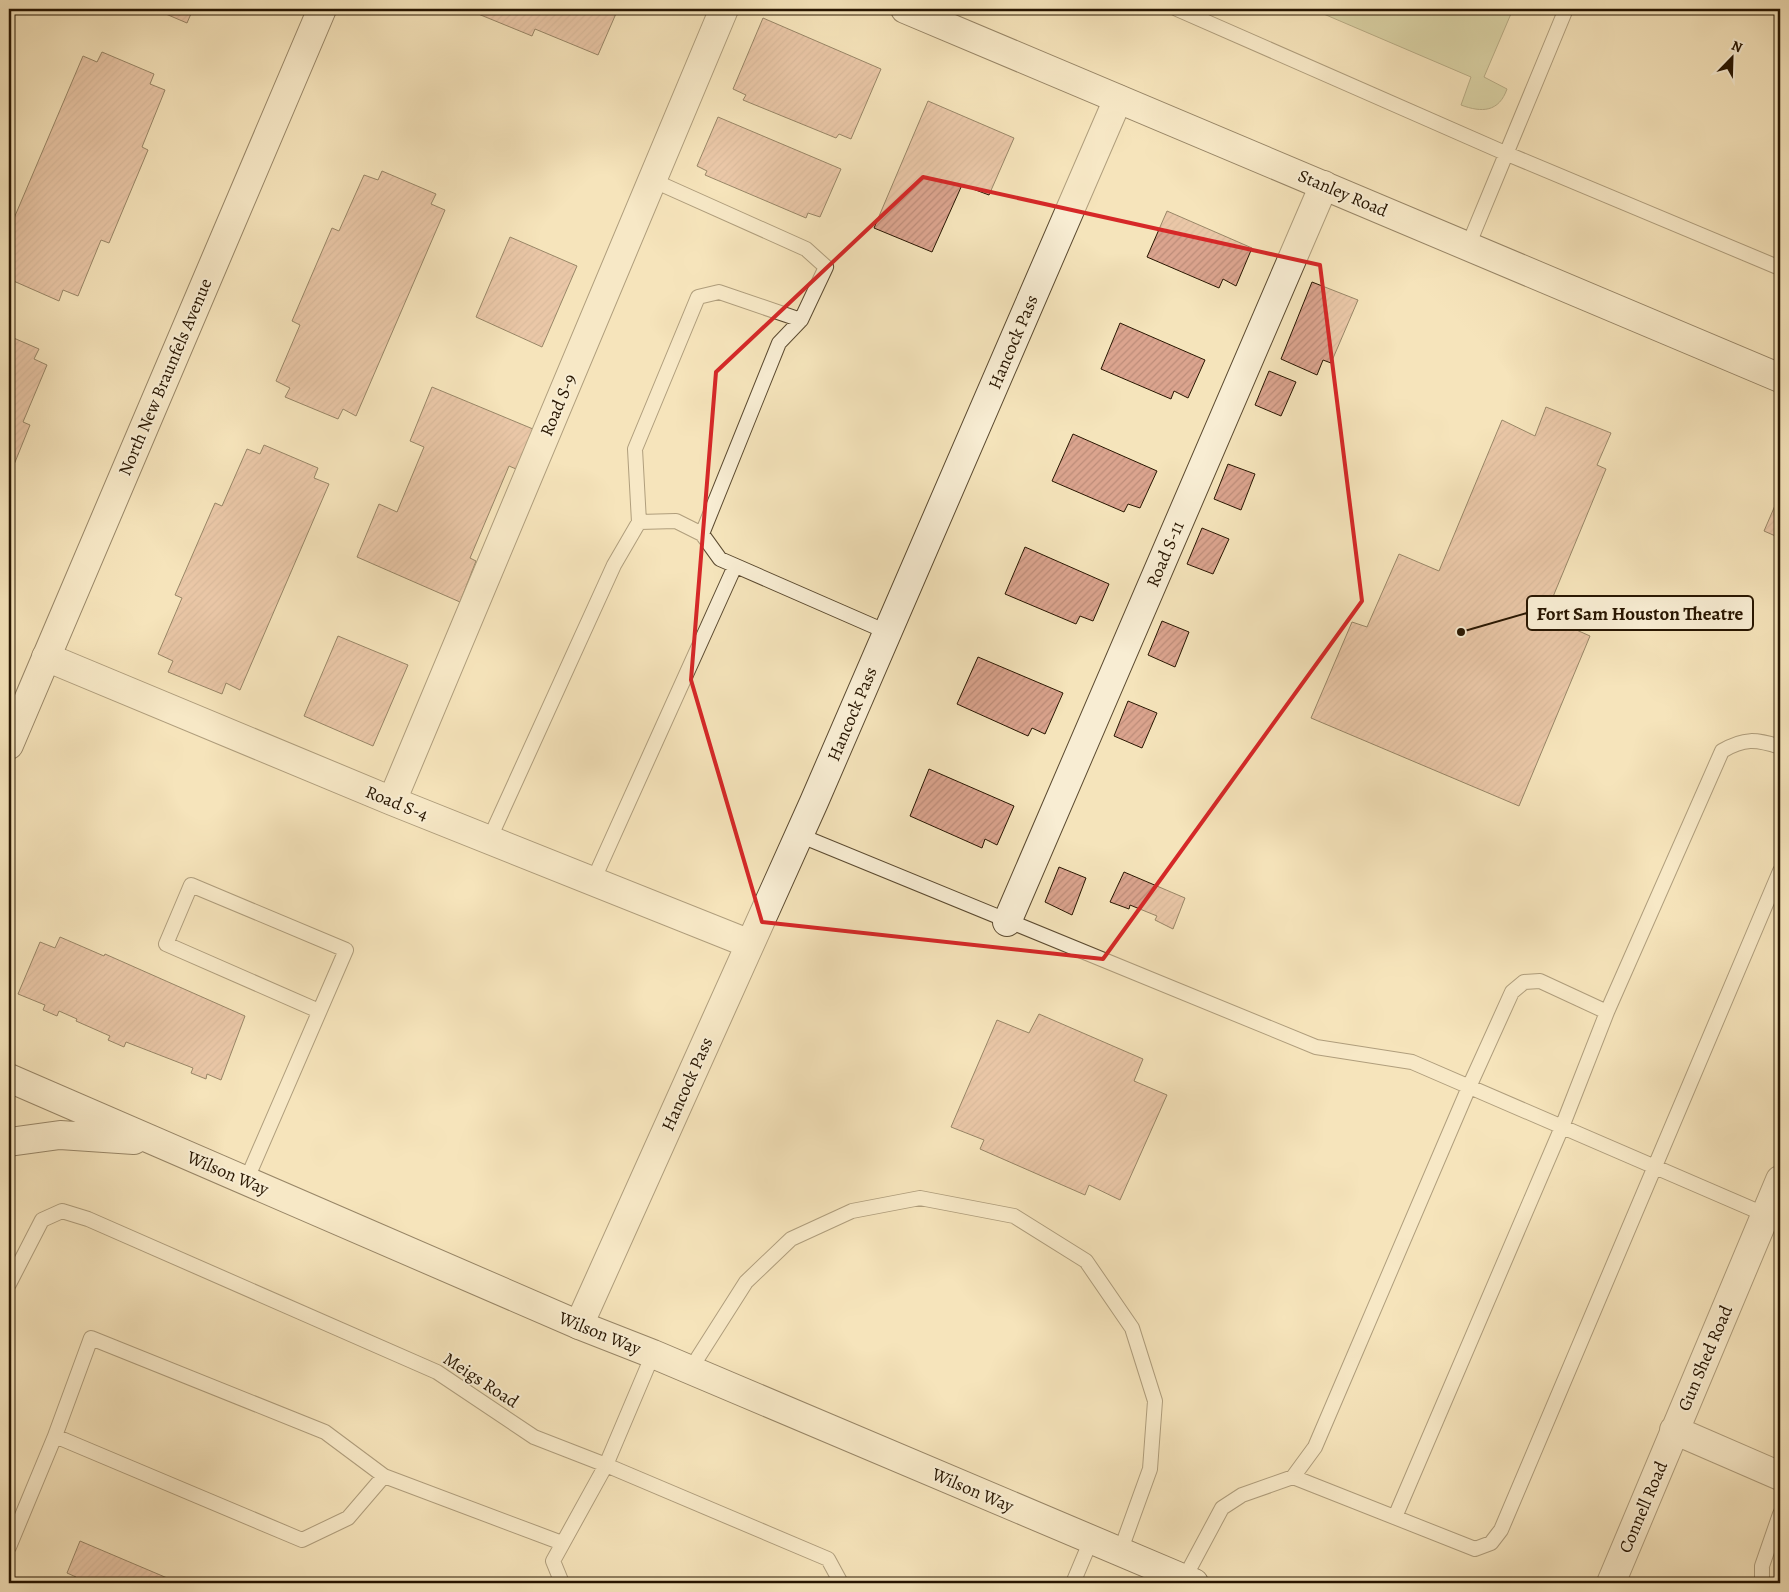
<svg xmlns="http://www.w3.org/2000/svg" width="1789" height="1592" font-family="Alegreya,serif">
	<defs>
		<pattern id="building-hatch" width="6" height="6" patternUnits="userSpaceOnUse" patternTransform="scale(1.25)"><rect width="6" height="6" fill="#dba48e"/><path d="M-1 1l2-2M0 6l6-6M5 7l2-2" fill="none" stroke="#bc8c79"/></pattern>
	</defs>
	<rect width="100%" height="100%" fill="#f5e4bb"/>
	<filter id="stains"><feTurbulence type="fractalNoise" baseFrequency=".004" numOctaves="4"/><feColorMatrix values="0 0 0 0 .2 0 0 0 0 .09 0 0 0 0 .02 0 0 0 .5 -.17"/></filter>
	<radialGradient id="worn" r=".72"><stop offset=".6" stop-color="#630" stop-opacity="0"/><stop offset="1" stop-color="#630" stop-opacity=".3"/></radialGradient>
	<path fill="#bcc490" stroke="#726d48" d="M1312,9H1513L1484,77L1507,89C1499,112 1482,113 1461,105L1471,77Z"/>
	<path fill="url(#building-hatch)" stroke="#281601" d="M154,9H193L187,23Z
		M466,9H618L598,55L535,29L532,36Z
		M763,18L881,69L851,139L839,134L836,138L743,100L746,95L733,89Z
		M9,24L13,26L9,36Z
		M102,52L154,74L150,84L165,90L142,147L148,150L109,243L101,240L78,296L63,290L59,301L9,279V230L83,56L97,62Z
		M928,101L1014,138L989,195L962,185L932,252L874,228Z
		M718,117L841,169L820,217L808,213L806,218L705,175L707,171L697,166Z
		M382,171L436,194L431,204L445,210L356,416L343,409L338,419L285,397L290,388L276,381L300,325L292,321L332,228L339,231L364,175L378,180Z
		M1167,211L1252,248L1236,286L1223,279L1219,288L1147,257Z
		M510,237L577,266L542,347L476,317Z
		M1312,282L1358,300L1331,363L1323,360L1317,375L1281,359Z
		M1120,323L1205,360L1188,398L1174,391L1171,399L1101,369Z
		M9,336L39,349L34,359L47,365L23,422L30,425L9,477Z
		M1269,371L1296,382L1281,416L1255,405Z
		M432,387L533,429L516,469L509,466L470,558L476,561L460,602L357,557L379,504L397,512L424,447L410,441Z
		M1546,407L1611,433L1597,465L1606,469L1545,616L1590,636L1519,806L1311,718L1352,622L1367,627L1399,554L1439,571L1502,420L1535,436Z
		M1073,434L1157,471L1140,508L1128,504L1124,512L1052,481Z
		M264,445L318,468L314,478L329,484L240,690L226,683L222,694L168,672L173,661L158,654L182,598L175,595L215,503L222,506L247,449L260,454Z
		M1228,464L1255,474L1241,510L1214,499Z
		M1780,494V538L1764,531Z
		M1202,528L1229,539L1213,574L1187,564Z
		M1025,547L1109,584L1093,621L1080,616L1076,624L1005,594Z
		M1162,621L1189,632L1175,667L1148,655Z
		M338,636L408,665L373,746L304,716Z
		M978,657L1063,693L1045,734L1032,728L1028,736L957,704Z
		M1128,701L1157,713L1142,748L1114,736Z
		M929,769L1014,806L997,845L985,839L982,848L910,816Z
		M1059,867L1086,878L1072,915L1045,902Z
		M1124,872L1185,898L1173,929L1155,920L1157,916L1130,905L1129,909L1110,902Z
		M60,937L104,956L105,954L245,1016L221,1080L207,1074L206,1079L191,1073L193,1068L126,1042L124,1047L108,1040L110,1036L76,1021L77,1019L59,1011L57,1016L43,1010L45,1005L18,994L40,942L55,948Z
		M1039,1014L1143,1059L1134,1081L1167,1095L1120,1200L1089,1185L1085,1195L980,1149L984,1140L951,1127L997,1020L1029,1033Z
		M80,1541L179,1583H73L76,1577L67,1573Z"/>
	<g fill="none" stroke-linecap="round" stroke-linejoin="round">
		<g stroke="#5b4a30" stroke-width="16">
			<path id="lane" d="M1177,9L1505,153L1780,268
				M652,180L806,249L826,267L801,320L779,343L702,534L720,559L887,632
				M1468,246L1566,9
				M639,522L635,449L698,297L719,292L801,320
				M799,835L1316,1047L1412,1062L1780,1221
				M489,840L614,565L639,522L676,521L702,534
				M593,881L735,566
				M246,1181L346,950L191,885L166,944L319,1011
				M9,1284L42,1220L62,1211L88,1219L437,1372L534,1437L606,1465L828,1559L841,1583
				M690,1370L746,1282L791,1239L852,1211L920,1198L1014,1216L1086,1261L1132,1328L1155,1401L1150,1469L1120,1552
				M384,1476L348,1518L302,1540L55,1436L91,1338L325,1432L384,1476L562,1543
				M1293,1477L1475,1549L1491,1543L1501,1530L1780,871
				M1395,1517L1562,1127L1607,1012L1722,751C1744,738 1756,739 1780,747
				M9,1547L55,1436
				M1184,1579L1222,1508L1242,1495L1293,1477L1315,1447L1469,1087L1512,992L1524,982L1540,981L1607,1012
				M562,1583L553,1561L606,1465L653,1354
				M1073,1583L1091,1540
				M1762,1583V1566L1780,1514"/>
		</g>
		<g stroke="#5b4a30" stroke-width="30">
			<path id="street" d="M46,657L392,801L750,944
				M392,801L724,9
				M1007,922L1324,185
				M579,1325L814,802L1118,99
				M1674,1430L1780,1476
				M1611,1583L1780,1180"/>
		</g>
		<g stroke="#281601" stroke-width="30">
			<path id="secondary" d="M905,9L1780,378
				M9,745L322,9
				M9,1078L579,1325L653,1354L1194,1583
				M9,1142L60,1135L134,1140"/>
		</g>
		<use href="#lane" stroke="#f8edd3" stroke-width="14"/>
		<use href="#street" stroke="#f8edd3" stroke-width="28"/>
		<use href="#secondary" stroke="#f8edd3" stroke-width="28"/>
	</g>
	<path d="M0 0H1789V1592H0ZM923,177L1320,265L1362,601L1103,959L762,922L691,680L716,372Z" fill="#f5e4bb" fill-opacity=".55" fill-rule="evenodd"/>
	<path fill="none" stroke="#d62828" stroke-width="4" stroke-linejoin="round" d="M923,177L1320,265L1362,601L1103,959L762,922L691,680L716,372Z"/>
	<g text-anchor="middle" stroke-width="4" stroke-linejoin="round" paint-order="stroke">
		<g font-size="18" fill="#281601" stroke="#f8edd3">
			<text transform="translate(1343 193) rotate(23)" y="6">Stanley Road</text>
			<text transform="translate(1013 342) rotate(-67)" y="6">Hancock Pass</text>
			<text transform="translate(165 377) rotate(-67)" y="6">North New Braunfels Avenue</text>
			<text transform="translate(558 405) rotate(-67)" y="6">Road S-9</text>
			<text transform="translate(1165 554) rotate(-67)" y="6">Road S-11</text>
			<text transform="translate(852 714) rotate(-67)" y="6">Hancock Pass</text>
			<text transform="translate(397 803) rotate(22)" y="6">Road S-4</text>
			<text transform="translate(687 1084) rotate(-66)" y="6">Hancock Pass</text>
			<text transform="translate(228 1173) rotate(23)" y="6">Wilson Way</text>
			<text transform="translate(600 1333) rotate(22)" y="6">Wilson Way</text>
			<text transform="translate(1705 1358) rotate(-67)" y="6">Gun Shed Road</text>
			<text transform="translate(481 1380) rotate(33)" y="6">Meigs Road</text>
			<text transform="translate(973 1490) rotate(23)" y="6">Wilson Way</text>
			<text transform="translate(1643 1507) rotate(-67)" y="6">Connell Road</text>
		</g>
	</g>
	<path fill="none" stroke="#281601" stroke-width="2" d="M1461 632L1527 613"/>
	<circle fill="#281601" stroke="#f8edd3" stroke-width="2" cx="1461" cy="632" r="5"/>
	<rect fill="#f8edd3" stroke="#281601" stroke-width="2" x="1527" y="596" width="226" height="34" rx="5"/>
	<g font-size="19" text-anchor="middle" font-weight="bold" fill="#281601">
		<text x="1640" y="620">Fort Sam Houston Theatre</text>
	</g>
	<rect width="1789" height="1592" fill="none" stroke="#f5e4bb" stroke-width="30"/>
	<rect x="10" y="10" width="1769" height="1572" fill="none" stroke="#281601" stroke-width="2.5"/>
	<rect x="15" y="15" width="1759" height="1562" fill="none" stroke="#281601"/>
	<g transform="translate(1732 58) rotate(23)" stroke="#f8edd3" stroke-width="4" paint-order="stroke">
	<path d="M0-4L9 19L0 12L-9 19Z" fill="#281601"/>
	<text y="-8" font-size="14" font-weight="bold" text-anchor="middle" fill="#281601">N</text>
	</g>
	<rect width="100%" height="100%" filter="url(#stains)"/>
	<rect width="100%" height="100%" fill="url(#worn)"/>
</svg>
